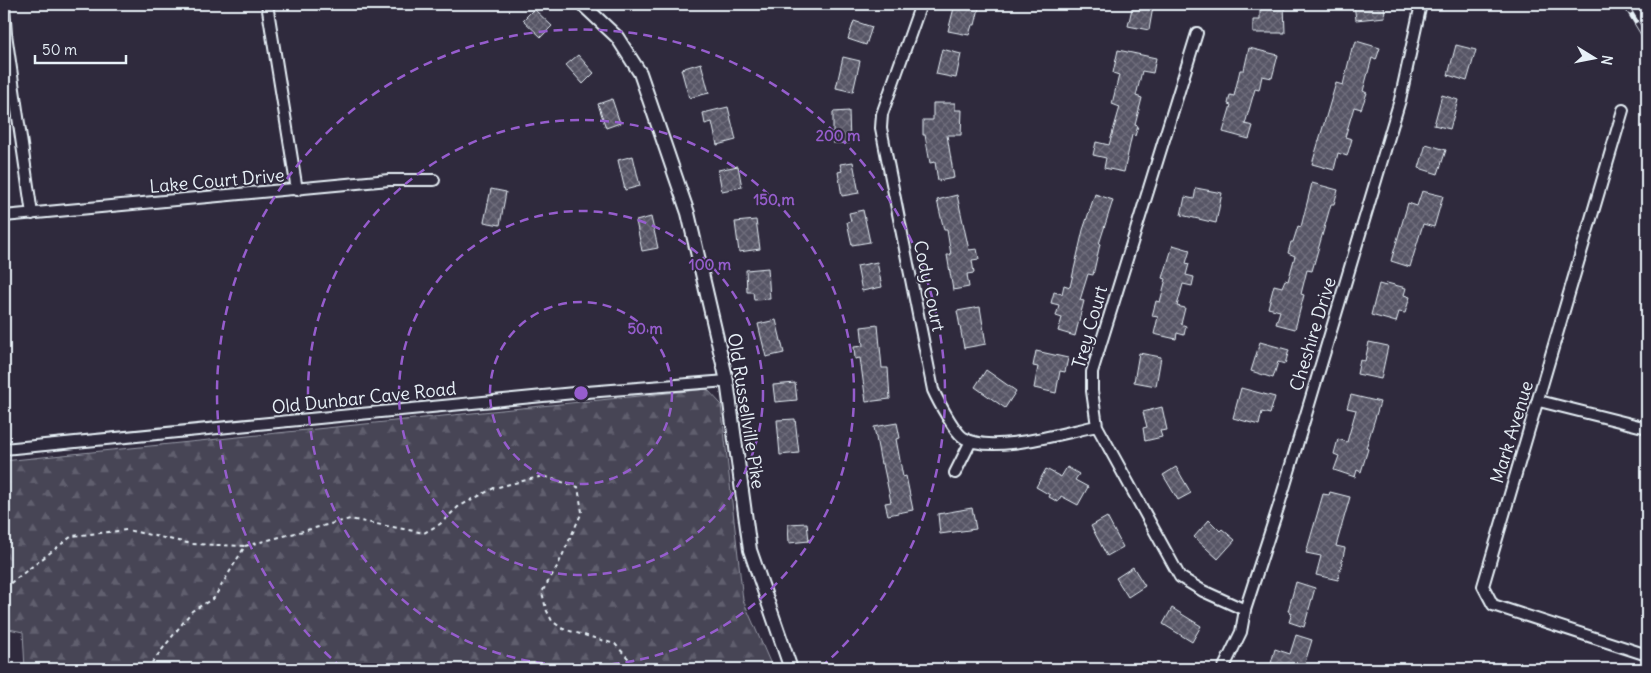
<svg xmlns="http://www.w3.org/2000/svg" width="1651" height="673" font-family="Delius,sans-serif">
	<defs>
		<pattern id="forest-firs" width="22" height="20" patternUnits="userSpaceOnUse" patternTransform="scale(1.25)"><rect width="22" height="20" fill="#464455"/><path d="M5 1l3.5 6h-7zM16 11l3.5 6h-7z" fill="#615f6e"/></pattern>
		<pattern id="building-cross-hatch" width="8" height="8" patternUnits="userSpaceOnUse" patternTransform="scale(1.25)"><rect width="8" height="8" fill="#575565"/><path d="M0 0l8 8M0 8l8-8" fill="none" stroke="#6f6e7c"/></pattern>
	</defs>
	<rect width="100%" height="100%" fill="#2f2a3d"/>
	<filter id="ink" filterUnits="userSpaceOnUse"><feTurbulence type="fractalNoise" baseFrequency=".02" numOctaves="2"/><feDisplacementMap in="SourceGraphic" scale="10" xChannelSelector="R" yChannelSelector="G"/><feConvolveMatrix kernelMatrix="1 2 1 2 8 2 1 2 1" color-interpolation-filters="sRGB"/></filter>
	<g filter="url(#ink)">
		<path fill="url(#forest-firs)" stroke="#979aa6" d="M707,389L721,404L743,600L773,669H25L23,632L4,628V461Z"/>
		<path fill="url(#building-cross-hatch)" stroke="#e8f1f8" d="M955,4H980L975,25H972L969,35L948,31Z
			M1133,4L1153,7L1149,30L1128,26Z
			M1260,4H1284L1285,33H1253V20H1260Z
			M1354,4H1384L1385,17L1356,20Z
			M534,9L552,26L541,37L523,20Z
			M854,21L872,27L866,45L848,39Z
			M1356,41L1380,48L1376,60L1372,58L1363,91L1367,93L1361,109L1354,107L1345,137L1352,139L1347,156L1338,153L1334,170L1312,164L1336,83L1343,85L1352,48H1354Z
			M1456,45L1476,50L1467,81L1448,75Z
			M1249,48L1278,55L1272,78L1262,76L1259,90L1255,89L1245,124L1253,126L1249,139L1223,132L1231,105L1228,104L1230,95L1234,96L1240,70H1244Z
			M942,49L961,54L956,78L936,74Z
			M1118,50L1156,58L1153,73L1142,71L1136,96L1142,98L1135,125L1138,126L1135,136L1132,135L1124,172L1104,168L1106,158L1093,155L1096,142L1109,145L1120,107L1112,104L1119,75L1113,73Z
			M578,55L594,73L583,84L566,65Z
			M843,57L860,61L853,92L836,88Z
			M701,63L709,93L689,98L681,69Z
			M1442,95L1458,100L1450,129L1434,125Z
			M612,99L620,123L606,128L598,104Z
			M933,103H955V110H962L961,135H947L954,178L938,181L935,162L930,163L925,135H923V120H933Z
			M728,107L736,140L717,145L712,122L705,124L703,113Z
			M849,111L850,143H833V112Z
			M1426,144L1446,150L1438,174L1419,168Z
			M633,156L640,186L625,190L618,160Z
			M853,162L859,193L842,196L838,172L842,171L840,164Z
			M738,166L742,187L722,191L718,170Z
			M1312,183L1338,190L1334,204H1331L1312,271L1307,270L1301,294L1304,295L1295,329L1276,324L1280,311L1268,308L1274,285L1282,287L1285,280L1288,281L1295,256L1288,253L1291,242H1293L1298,226L1301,227Z
			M1196,188L1222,193L1216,223L1181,215L1185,197L1194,199Z
			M491,189L506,192L500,225L484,222Z
			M1422,191L1443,196L1434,227L1423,224L1410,267L1391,261L1408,203L1417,206Z
			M1095,194L1113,200L1099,244H1100L1093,275L1088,274L1080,300L1084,301L1075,336L1058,331L1062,318L1056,316L1059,305L1051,303L1054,292L1062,294L1064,285L1070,287L1083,230Z
			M957,195L969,250L977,249L979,259L972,260L974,273L967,274L969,287L953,290L947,255H951L947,230H944L937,200Z
			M863,210L870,242L852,245L847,222L851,221L849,213Z
			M651,217L658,248L642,251L636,221Z
			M756,220L760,249L739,252L735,222Z
			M1173,245L1190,250L1186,263L1189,264L1186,275L1194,277L1192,286L1183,284L1177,306L1185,308L1181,324L1186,326L1184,335L1177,333L1176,339L1154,334L1158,317L1152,316L1156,301L1160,302L1166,279L1163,278Z
			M877,262L882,287L862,291L857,266Z
			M768,268L770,299L754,300L753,292H747L746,270Z
			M1387,283L1406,288L1404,295L1410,297L1405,313L1399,312L1396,322L1371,315L1379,284L1386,286Z
			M980,307L986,344L964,348L957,311Z
			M776,320L784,353L766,357L758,324Z
			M878,325L882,368H888L890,399L866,402L860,358L855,359L854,347L863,346L861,327Z
			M1260,342L1289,350L1285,364L1278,362L1273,378L1251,371Z
			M1369,342L1388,346L1381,379L1357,374L1360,360L1365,361Z
			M1036,351L1068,358L1065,372L1060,371L1056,393L1034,388L1038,367L1033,366Z
			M1139,353L1161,357L1156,386L1134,382Z
			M986,370L1016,391L1005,408L975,387Z
			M795,383L797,400L775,402L773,385Z
			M1241,388L1275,397L1270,414L1262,412L1259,425L1233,418Z
			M1351,395L1380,402L1366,448L1368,449L1361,472L1357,470L1355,477L1334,470L1339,456L1334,454L1338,439L1347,442L1356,410L1347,408Z
			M1162,407L1167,430L1160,431L1162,437L1145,441L1143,428L1147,427L1143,412Z
			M795,419L799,453L780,455L777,420Z
			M897,423L900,438L896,439L903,477L906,476L913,510L888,515L885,503L891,502L883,464H881L874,427Z
			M1067,467L1079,474L1075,480L1088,487L1078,505L1061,496L1058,502L1049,497L1050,495L1036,487L1046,469L1061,477Z
			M1176,467L1191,493L1178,500L1163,475Z
			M1330,492L1350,497L1336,546L1345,548L1338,580L1316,575L1321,556L1306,553L1323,494L1329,495Z
			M972,508L976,529L940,534L938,514Z
			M1107,517L1123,547L1107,556L1091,526Z
			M1209,520L1220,531L1222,529L1235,540L1218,559L1194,537Z
			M807,523L809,541L789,543L788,524Z
			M1133,567L1145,586L1128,597L1116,578Z
			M1296,582L1315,588L1304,627L1289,622L1292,613L1288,611Z
			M1172,608L1201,626L1192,642L1163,624Z
			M1296,635L1312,640L1303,669H1292L1271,663L1275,649L1290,654Z"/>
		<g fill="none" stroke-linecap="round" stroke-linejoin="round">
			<g stroke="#e8f1f8" stroke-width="14">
				<path id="minor" d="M267,4L297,190
					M921,4L882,114L881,128L933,390C938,401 955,433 964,438C991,455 1066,432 1097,426
					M4,7L6,34L32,214
					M1197,33L1092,372V391L1097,426L1180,577L1203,591L1245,610
					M1623,110L1483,586L1493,605L1647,655
					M4,216L389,180H434
					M1539,401L1647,428
					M4,449L574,393L727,381
					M955,473L971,441
					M1223,669L1241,632L1245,610L1279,505L1400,100L1421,4"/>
			</g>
			<g stroke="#e8f1f8" stroke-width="16">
				<path id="tertiary" d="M582,4L617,37L640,73L688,213L727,381L750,550L791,669"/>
			</g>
			<path stroke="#e8f1f8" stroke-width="2" stroke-dasharray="4 4" stroke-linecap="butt" d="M245,546L350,519L424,533L440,524L458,507L494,488L543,476L578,487L582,512L558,565L542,592L546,609L552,621L563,629L615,644L638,669
				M4,588L72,536L127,530L192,544L245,546L214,598L192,611L147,669"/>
			<use href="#minor" stroke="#2f2a3d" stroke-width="10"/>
			<use href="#tertiary" stroke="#2f2a3d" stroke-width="12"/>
			<g stroke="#e8f1f8" stroke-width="5.5">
				<path id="rail" d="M1625,4L1647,40"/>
			</g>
			<use href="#rail" stroke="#2f2a3d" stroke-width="4" stroke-dasharray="11" stroke-linecap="butt"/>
		</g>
	</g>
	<g fill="none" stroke="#965dcd" stroke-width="2.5" stroke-dasharray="9 6">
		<circle cx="581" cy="393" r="91"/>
		<circle cx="581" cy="393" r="182"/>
		<circle cx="581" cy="393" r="273"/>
		<path d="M342 668A364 364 0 1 1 820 668"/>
	</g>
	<g text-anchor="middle" stroke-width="4" stroke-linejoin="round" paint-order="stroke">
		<g font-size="18" fill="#e8f1f8" stroke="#2f2a3d">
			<text transform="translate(217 181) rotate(-5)" y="6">Lake Court Drive</text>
			<text transform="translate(929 286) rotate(78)" y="6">Cody Court</text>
			<text transform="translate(1090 327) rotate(-74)" y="6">Trey Court</text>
			<text transform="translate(1313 334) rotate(-73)" y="6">Cheshire Drive</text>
			<text transform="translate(364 398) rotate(-6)" y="6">Old Dunbar Cave Road</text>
			<text transform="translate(746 411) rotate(81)" y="6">Old Russellville Pike</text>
			<text transform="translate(1512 432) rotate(-73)" y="6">Mark Avenue</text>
		</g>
	</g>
	<circle cx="581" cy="393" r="8" fill="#965dcd" stroke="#2f2a3d" stroke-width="2.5"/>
	<g font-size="15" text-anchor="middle" font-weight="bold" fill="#965dcd" stroke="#2f2a3d" stroke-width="4" stroke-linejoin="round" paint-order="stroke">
		<text x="838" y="141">200 m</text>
		<text x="774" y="205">150 m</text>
		<text x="710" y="270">100 m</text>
		<text x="645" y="334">50 m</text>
	</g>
	<rect width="1651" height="673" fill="none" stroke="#2f2a3d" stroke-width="20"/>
	<rect x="10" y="10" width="1631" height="653" fill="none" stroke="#e8f1f8" stroke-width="2" filter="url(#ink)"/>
	<g transform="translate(1594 58) rotate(100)" stroke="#2f2a3d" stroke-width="4" paint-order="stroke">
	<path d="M0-4L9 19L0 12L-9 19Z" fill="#e8f1f8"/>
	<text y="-8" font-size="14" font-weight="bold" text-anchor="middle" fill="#e8f1f8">N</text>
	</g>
	<path d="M35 55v8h91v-8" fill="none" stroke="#e8f1f8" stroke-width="2.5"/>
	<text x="42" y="55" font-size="15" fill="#e8f1f8" stroke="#2f2a3d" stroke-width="4" paint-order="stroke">50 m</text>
</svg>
